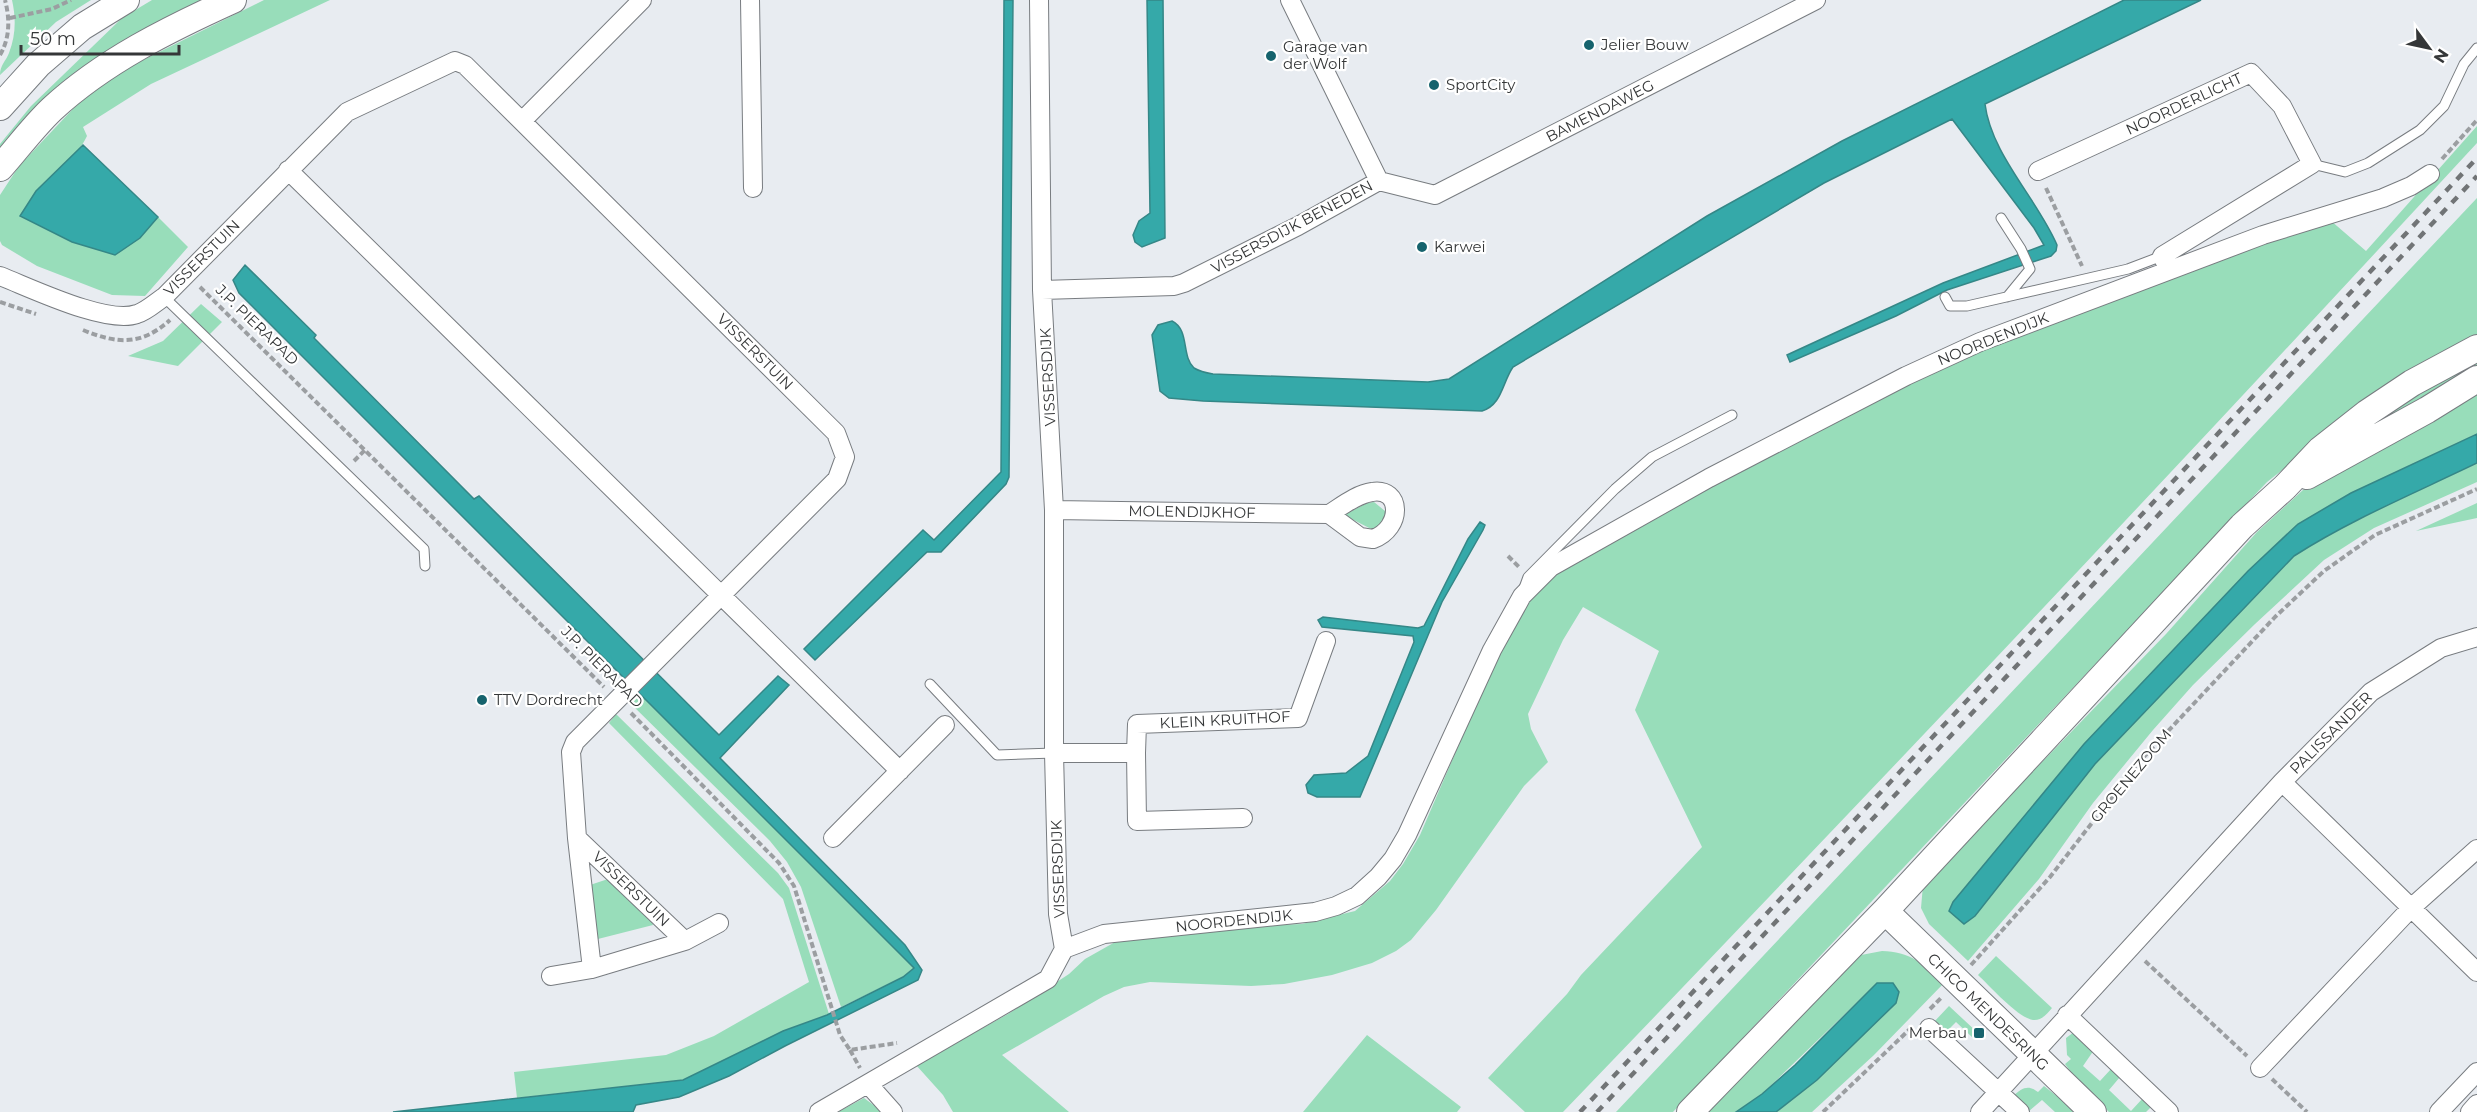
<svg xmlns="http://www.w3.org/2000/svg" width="2477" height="1112" font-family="Montserrat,sans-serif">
	<rect width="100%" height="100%" fill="#e8ecf1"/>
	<path fill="#98ddba" d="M12,0H91L56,22L0,75C0,65 6,61 9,53C16,35 16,18 12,0Z
		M152,0H212L0,157V144L31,106L122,18Z
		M264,0H330L151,84L83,127L87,136C76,160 52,172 36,192C30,199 26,208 21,216L72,242L140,238L158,217L188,247L145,296L112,295L37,266L2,245L0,241V195L19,166L87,94L133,65Z
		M2477,126V143C2176,469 1871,792 1563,1112H1525L1488,1078L1567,994L1581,975L1702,847L1635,710L1659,651L1583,607L1563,640L1528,714L1531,729L1548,762L1524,786L1436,910L1411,940L1396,951L1372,963L1332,975L1284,984L1251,986L1150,982L1124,987L1104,996L1002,1055L1069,1112H953L943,1095L916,1065L1008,1014L1069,974L1085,959L1124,937L1221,927L1302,924L1355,911L1390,881L1403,864L1420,835L1503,642L1520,608L1553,574L1619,535L1855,408L2005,337L2330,220L2366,251Z
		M2477,198V337L2366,404L2267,482L1673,1112H1616Z
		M201,304L222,322L178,366L128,356L163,341Z
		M2477,356V374L2325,459L2399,401Z
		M2477,388V434L2351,493L2298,524L2248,571L2084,744L1953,902L1949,911L1975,916L2095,764L2294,556C2352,519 2415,493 2477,463V482L2374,528L2324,560L2255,624L2193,685L2153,730L2093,803L2039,879L1968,961L1929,924L1921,908L1923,885L2166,634L2257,532L2303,490L2355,456Z
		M1374,502L1385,511L1386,519L1373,530L1344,515L1367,503Z
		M2477,503V518L2416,531Z
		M637,691L914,968L903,977L841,1007L801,887L787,862L770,841L627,700Z
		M616,714L778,873L789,888L829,1014L783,1031L683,1080L517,1098L514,1072L666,1055L714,1036L809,982L783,899L609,723Z
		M608,879L652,922L653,925L594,940L590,885Z
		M1882,951C1909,951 1925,965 1945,982L1874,1055L1812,1112H1776L1817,1080L1896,1003L1877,983L1762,1094L1736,1112H1707L1856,956Z
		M1996,956L2052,1008C2047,1014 2041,1021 2033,1020C2017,1017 1991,987 1978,975Z
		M1949,1006L1978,1033L1973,1038L1956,1022L1944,1034L1933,1023Z
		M2074,1032L2094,1050L2083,1066L2100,1081L2111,1069L2120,1077L2109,1090L2131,1111L2143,1098L2151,1107L2146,1112H2109L2079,1083L2065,1064L2071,1059L2067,1055L2066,1038Z
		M1367,1035L1461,1107L1457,1112H1303Z
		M2044,1086L2077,1112H2055L2042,1100L2028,1112L2013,1096C2022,1088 2028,1084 2038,1092Z
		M864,1098L883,1112H838Z"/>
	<path fill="#35a9a9" stroke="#358787" stroke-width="1.5" d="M1004,0H1013L1009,477L1006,484L941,552H927L815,660L804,649L923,530L934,540L1001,472Z
		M1147,0H1163L1165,238L1142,247L1135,242L1133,235L1139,221L1150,213Z
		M2124,0H2201L1985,104C1991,154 2038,200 2057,245L2056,251L2051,256L1947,290L1896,316L1790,362L1787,355L1943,283L2044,245L2034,228L1952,119L1824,183L1513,367C1502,383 1502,405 1482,411L1203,401L1169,398L1160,391L1152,335L1158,325L1172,321C1190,330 1181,356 1194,368C1199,371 1207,373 1213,374L1428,382L1449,379L1707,216L1842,141Z
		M83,145L158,217L140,238L115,255L72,242L20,216L36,191Z
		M245,265L316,335L314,338L474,499L479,496L719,735L778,676L789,685L720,758L905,945L922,970L918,980L785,1046L729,1076L679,1097L636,1105L633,1112H393L683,1080L783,1031L827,1015L903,977L914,968L239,293L233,280Z
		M2477,434V463C2415,493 2352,519 2294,556L2095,764L1975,916L1964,924L1949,911L1953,902L2084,744L2248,571L2298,524L2351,493Z
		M1480,522L1485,525L1483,530L1442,602L1360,797H1317L1308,793L1306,785L1314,775L1346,773L1368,756L1414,642L1413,636L1322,627L1318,620L1323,617L1418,628L1424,626L1468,539Z
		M1877,983H1893L1899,992L1896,1003L1817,1080L1776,1112H1736L1762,1094L1795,1065Z"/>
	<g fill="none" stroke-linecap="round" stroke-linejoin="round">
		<g stroke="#787c80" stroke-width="11">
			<path id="lane" d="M2312,164L2345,172L2368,163L2420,130L2444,106L2464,64L2477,48
				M2001,218L2021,249L2030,269L2007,297
				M164,297L424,549L425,566
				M1945,297L1950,306H1967L2128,269L2162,256
				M1524,588L1528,577L1615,489L1652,457L1732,415
				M930,684L997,755L1054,753"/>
		</g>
		<g stroke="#787c80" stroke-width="20">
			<path id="street" d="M750,0L753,188
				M1039,0L1042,290L1054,510V753L1058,914L1064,949
				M522,121L642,0
				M288,170L900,771
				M2038,171L2251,73L2282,106L2312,164L2162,256L2169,270
				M1379,181L1435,195L1816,0
				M0,276C31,288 107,325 137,314C147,311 156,302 164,297L347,112L455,61L465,65L836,433L845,457L837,479L575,742L571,752L577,838L685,941
				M1042,290L1174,286L1184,283L1298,226L1379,181L1290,0
				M1054,510L1329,514L1360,537L1373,539C1403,528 1402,487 1372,492C1357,494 1342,506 1329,514
				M1054,753H1136L1137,821L1243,818
				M1136,753L1137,724L1298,718L1326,641
				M2282,782L2477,972
				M577,838L592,969L685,941L719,923
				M833,838L945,725
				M551,976L592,969
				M2067,1015L2169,1112
				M1929,1028L2020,1112
				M2260,1068L2411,908L2477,849
				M869,1085L893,1112
				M819,1112L1048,979L1064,949L1104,934L1315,912L1336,906L1357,896L1378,877L1393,859L1407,835L1492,650L1522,596L1551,567L1709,478L1906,376L1980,342L2263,235L2383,198L2411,186L2430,174
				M1980,1112L2282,782L2371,692L2441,648L2477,637
				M2439,1112L2477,1072
				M2470,1112L2477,1104"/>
		</g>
		<g stroke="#787c80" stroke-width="28">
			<path id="secondary" d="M0,107L38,65L82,27L126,0
				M0,168C17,149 33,127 52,109C104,61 169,29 233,0
				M2307,476L2427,410L2477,379
				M1885,911L2093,1112
				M1690,1112L1885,911L2242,526L2285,487L2320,450L2367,413L2412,383L2477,348"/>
		</g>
		<path stroke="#9b9ea1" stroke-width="4" stroke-dasharray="6 3" stroke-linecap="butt" d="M10,18L52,9L71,0
			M0,55C10,38 10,19 5,0
			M2442,159L2477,120
			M2046,188L2082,266
			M200,287L604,687
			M0,302L36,314
			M83,330C117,344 141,346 170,320
			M354,461L366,449
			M1508,556L1520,568
			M631,713L779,863L794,886L840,1035L850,1050L897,1043
			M2145,961L2247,1056
			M1971,965L2050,877L2140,761L2275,617L2324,571L2375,535L2477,489
			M1930,1009L1942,997
			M850,1050L860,1068
			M2272,1079L2307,1112
			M1823,1112L1910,1029"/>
		<use href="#lane" stroke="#fff" stroke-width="9"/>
		<use href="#street" stroke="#fff" stroke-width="18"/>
		<use href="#secondary" stroke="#fff" stroke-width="26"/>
		<path stroke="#717476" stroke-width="4.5" stroke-dasharray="8 8" stroke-linecap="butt" d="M1580,1112L2477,158
			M1597,1112L2477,176"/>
	</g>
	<g fill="#16636d" stroke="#fff" stroke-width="2">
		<circle cx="1589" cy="45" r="6"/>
		<circle cx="1271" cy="56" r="6"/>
		<circle cx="1434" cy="85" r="6"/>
		<circle cx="1422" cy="247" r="6"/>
		<circle cx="482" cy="700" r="6"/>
		<rect x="1973" y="1027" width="12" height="12" rx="3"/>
	</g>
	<g text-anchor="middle" stroke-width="4.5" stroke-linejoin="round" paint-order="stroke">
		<g font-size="15" fill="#353738" stroke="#fff" text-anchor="start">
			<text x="1601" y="50">Jelier Bouw</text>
			<text x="1283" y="52">Garage van<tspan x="1283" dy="17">der Wolf</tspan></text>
			<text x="1446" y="90">SportCity</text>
			<text x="1434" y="252">Karwei</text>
			<text x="494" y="705">TTV Dordrecht</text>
			<text x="1967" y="1038" text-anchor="end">Merbau</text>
		</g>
		<g font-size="15" fill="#353738" stroke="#fff">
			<text transform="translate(2184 104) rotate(-25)" y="5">NOORDERLICHT</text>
			<text transform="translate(1600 111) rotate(-27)" y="5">BAMENDAWEG</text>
			<text transform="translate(1292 227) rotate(-28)" y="5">VISSERSDIJK BENEDEN</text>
			<text transform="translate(202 258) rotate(-45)" y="5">VISSERSTUIN</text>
			<text transform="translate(257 325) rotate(44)" y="5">J.P. PIERAPAD</text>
			<text transform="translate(1993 339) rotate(-22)" y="5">NOORDENDIJK</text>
			<text transform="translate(755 352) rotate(45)" y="5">VISSERSTUIN</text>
			<text transform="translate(1048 377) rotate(-93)" y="5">VISSERSDIJK</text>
			<text transform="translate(1192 512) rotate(1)" y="5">MOLENDIJKHOF</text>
			<text transform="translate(602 667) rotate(45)" y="5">J.P. PIERAPAD</text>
			<text transform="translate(1225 720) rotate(-3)" y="5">KLEIN KRUITHOF</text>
			<text transform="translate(2331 733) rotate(-45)" y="5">PALISSANDER</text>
			<text transform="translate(2131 776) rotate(-50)" y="5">GROENEZOOM</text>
			<text transform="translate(1058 869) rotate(-92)" y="5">VISSERSDIJK</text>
			<text transform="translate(631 889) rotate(44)" y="5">VISSERSTUIN</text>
			<text transform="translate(1234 921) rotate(-6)" y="5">NOORDENDIJK</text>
			<text transform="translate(1988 1012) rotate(44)" y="5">CHICO MENDESRING</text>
		</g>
	</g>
	<g transform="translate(2429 48) rotate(123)" stroke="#ffffff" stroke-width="4.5" paint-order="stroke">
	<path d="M0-4.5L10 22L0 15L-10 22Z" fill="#353738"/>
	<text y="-9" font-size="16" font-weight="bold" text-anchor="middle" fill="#353738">N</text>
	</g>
	<path d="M21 45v9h158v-9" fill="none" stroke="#353738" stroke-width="3"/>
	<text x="30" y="45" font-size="18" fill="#353738" stroke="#ffffff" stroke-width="4.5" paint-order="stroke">50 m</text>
</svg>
